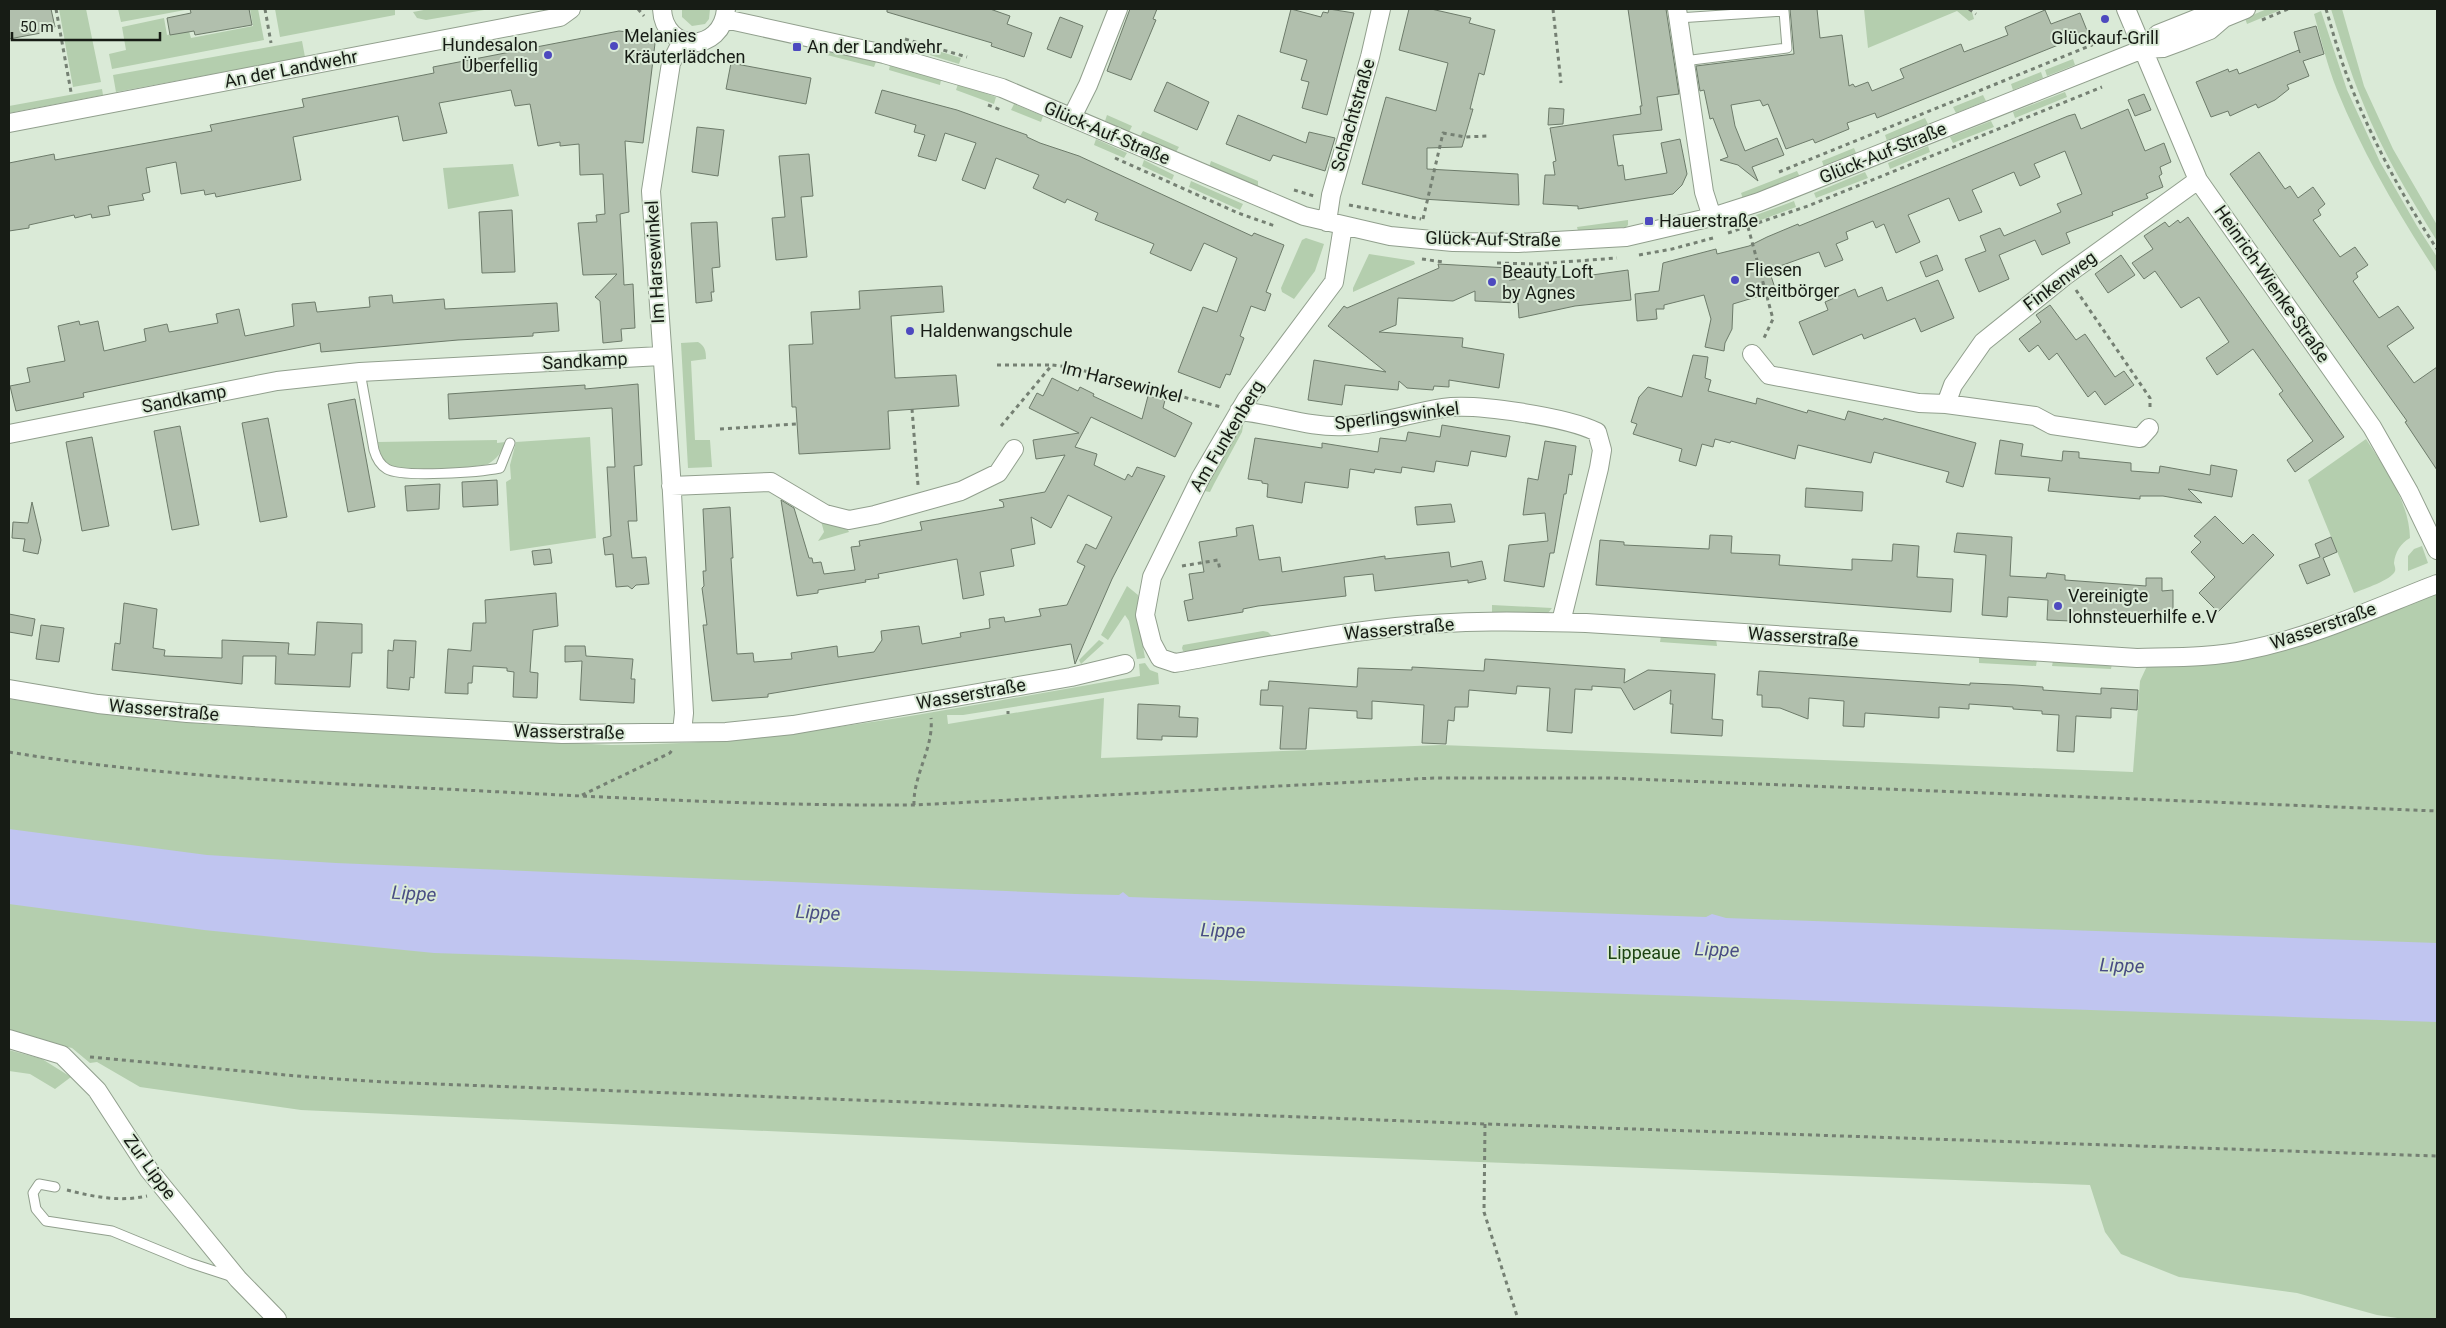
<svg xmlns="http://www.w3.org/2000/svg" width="2446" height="1328" font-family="Roboto,sans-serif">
	<rect width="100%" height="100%" fill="#daead7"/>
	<path fill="#b4ceae" d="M59,9H86L101,82L73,87Z
		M118,9H185V10L121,22Z
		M250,9H258L264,40L112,69L109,54L126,50L122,27L164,18L167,35L189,31L191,38L253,26Z
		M275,9H395V15L280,37Z
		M429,9H490L426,20L417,18L413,12Z
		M682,9H710L709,19L705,24L692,26L682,17Z
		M1864,9H1967L1972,12L1974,19L1969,21L1957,11L1868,48Z
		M2267,9H2283L2247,24L2245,18Z
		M2331,9H2342L2364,86L2393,149L2437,225V241C2410,197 2382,152 2363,103C2350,72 2341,41 2331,9Z
		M2321,11L2347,90L2380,162L2417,226L2437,257V273C2399,215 2363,154 2337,90C2327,65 2321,39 2314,14Z
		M302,41L305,57L116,92L113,75Z
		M922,46L961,58L959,64L920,52Z
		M828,51L876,62L874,67L827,55Z
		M2073,59L2075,65L2047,76L2045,70Z
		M890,65L941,80L940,85L889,70Z
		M2041,72L2043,78L2013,90L2011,84Z
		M958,84L996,97L994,104L956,90Z
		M102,89L103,95L9,113V106Z
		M2065,92L2067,97L2015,118L2013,112Z
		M1983,95L1986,101L1956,113L1953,107Z
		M1014,104L1043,116L1041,122L1011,110Z
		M1107,115L1132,126L1129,132L1105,121Z
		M1925,118L1928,124L1887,141L1885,135Z
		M1991,121L1994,127L1953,143L1950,137Z
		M1143,131L1179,147L1176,152L1140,136Z
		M1096,139L1127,153L1124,158L1094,145Z
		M1928,146L1930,152L1890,169L1888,163Z
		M1854,148L1856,153L1824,167L1822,161Z
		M1144,160L1174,175L1172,180L1142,166Z
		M1211,161L1258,181V188L1209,167Z
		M513,164L519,196L448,209L443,168Z
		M1797,171L1800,177L1743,199L1741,193Z
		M1865,172L1868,178L1816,198L1814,193Z
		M1191,181L1243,204L1240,210L1189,187Z
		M1794,201L1796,207L1758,221L1756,215Z
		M1628,220V225L1626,227L1578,231L1577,227Z
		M1306,238L1324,244L1315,271L1294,299L1282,292L1281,288L1302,240Z
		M1369,254L1414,261L1415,264L1353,292V288Z
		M698,342C705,346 706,351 706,359L691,361L695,440H710L712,467L688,468L681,343Z
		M1240,425L1243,426L1242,432L1214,484L1210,492L1204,491Z
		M590,437L596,538L510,551L506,482L511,479L510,465L516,442Z
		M2366,439C2385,469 2409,501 2410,538C2401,543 2395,552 2394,563C2394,565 2396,568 2395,571C2392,580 2363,589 2354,593L2308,480Z
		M497,440V443L505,442C502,452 497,459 488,464C474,468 402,472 390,466C381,460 380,452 378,442Z
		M821,521L848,530L849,532L818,541L824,532Z
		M2422,546L2428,563L2408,571V556L2414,549Z
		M1127,586L1138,595V618L1145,658L1137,659L1129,621L1125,615L1108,640L1101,635Z
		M2437,593V1319H2404L2377,1315L2297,1293L2179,1277L2121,1254L2105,1232L2090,1185L1298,1155L301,1110L140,1087L97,1062L90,1063L72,1048L9,1034V699L154,720L217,725L611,745C789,745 965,705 1140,676L1139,664L1145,663L1150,670L1158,673L1159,684L963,715H947L948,724L1104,698L1101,758L1441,745L2133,772L2140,681L2147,666L2187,665Z
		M1492,605L1552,608L1548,613H1492Z
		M1263,631L1268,632L1274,638L1188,652L1183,651L1182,648L1183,645Z
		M1661,636L1716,639L1717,646L1660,642Z
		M1099,640L1104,643L1081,664L1079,660Z
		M1979,656L2037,660L2036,666L1979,663Z
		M2053,661L2112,664L2111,669L2052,666Z
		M9,1050L42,1059L71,1077L55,1089L30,1074L9,1071Z"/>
	<path fill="#c0c5f0" d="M9,829L207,855L336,863L1075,894L1119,895L1123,892L1129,897L1706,917L1712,914L1726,918L2437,943V1022L434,953L204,930L9,904Z"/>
	<path fill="#b1bfad" stroke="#6d7b6a" d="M9,9H51L55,27L40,29L41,33L9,39Z
		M190,9H249L252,25L195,35L194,31L170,35L167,18L191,13Z
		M887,9H990L1010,16L1007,24L1032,33L1024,57L991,46L992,43L887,12Z
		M1130,9H1157L1153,19L1156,20L1131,80L1107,71Z
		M1291,9L1321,17L1323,12L1328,13L1329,9L1354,13L1327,115L1302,108L1309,82L1301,80L1307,60L1280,52Z
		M1409,9H1431L1471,18L1469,23L1495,30L1484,75L1479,73L1470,109H1473L1462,147L1427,148V169L1518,174L1519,205L1422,199L1362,184L1386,97L1436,111L1448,63L1399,50Z
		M1628,9H1666L1679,94L1657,97L1662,130L1613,135L1618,166L1623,165L1625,180L1667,173L1661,143L1680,139L1687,174L1682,185L1673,194L1578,209V206L1543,204L1545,175H1555L1553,162L1556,161L1550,128L1641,114L1640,106H1642Z
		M1790,9H1817L1820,38L1842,35L1849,86L1853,84L1855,87L1868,82L1872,91L1904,78L1900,69L1961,44L1964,52L2008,35L2005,27L2045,10L2051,24L2080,13L2088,33L1877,118L1875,113L1847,123L1849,129L1815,143L1813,139L1786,149L1768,104L1763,106L1760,100L1731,105L1735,126L1745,151L1777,138L1784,155L1752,167L1758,181L1738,165L1720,160L1728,157L1713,118L1710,119L1704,90L1700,91L1696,66L1794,54Z
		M1060,17L1083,26L1071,58L1047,49Z
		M2316,26L2324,54L2303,61L2309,76L2287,85L2289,89L2275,100L2258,108L2256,104L2230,116L2228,111L2211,117L2196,82L2228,69L2229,72L2237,69L2239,74L2299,50L2300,53L2294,32Z
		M619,31L656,35L643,143L625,141L629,212L620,214L623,264L624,285L633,284L635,328L621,329L622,341L603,343L600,301L595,297L617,274L583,275L578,223L597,222L596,215L605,214L603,174L580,175L579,144L560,146V142L538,146L530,104L515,106L511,90L439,103L447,133L403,141L398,116L293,137L301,180L216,197L215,193L205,195L204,190L181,194L176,162L146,168L150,192L142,194L144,200L108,206L110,215L92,218L91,214L75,218L74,215L29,225V228L9,231V163L54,154L55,160L212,131L210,125L304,107L302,99L434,73L433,67Z
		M731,63L811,78L806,104L726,89Z
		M1167,82L1209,102L1197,130L1154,111Z
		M882,90L957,110L1027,135V137L1040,143L1079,156L1252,236L1254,233L1284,245L1266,292L1271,294L1265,311L1251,306L1240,336L1244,338L1230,375L1226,374L1220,388L1178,372L1203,307L1217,312L1237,258L1204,243L1191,271L1150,253L1154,244L1095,220L1098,213L1067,199L1065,203L1033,188L1039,175L996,158L985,189L962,180L976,143L945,133L936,161L918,156L925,135L914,132L916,125L875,113Z
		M2144,94L2151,110L2135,116L2128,100Z
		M1549,108L1564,109L1563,124L1548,125Z
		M2128,109L2145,151L2164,143L2171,162L2160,167L2162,174L2159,176L2163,187L2146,194L2148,198L2112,212L2113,215L2066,233L2070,243L2042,255L2035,240L1999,255L2009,279L1979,292L1965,259L1986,251L1980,236L2000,228L2004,236L2061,212L2057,204L2082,194L2065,151L2034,164L2040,177L2020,186L2014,172L1972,190L1982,212L1959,221L1949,198L1908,215L1920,242L1896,253L1884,224L1876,228L1873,221L1846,232L1848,239L1836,244L1843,260L1825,267L1819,252L1769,270L1776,291L1733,304L1732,329L1725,343L1724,351L1705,347L1711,319L1704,295L1664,305V309H1656L1657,319L1637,321L1635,294L1659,291L1663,263L1716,249L1717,254L1749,246L1767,237L1798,224L1799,226L2068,116L2075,114L2081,129Z
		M1238,115L1306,143L1309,132L1335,138L1325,171L1273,155L1270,161L1226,144Z
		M697,127L724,130L718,176L692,172Z
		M2259,152L2285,189L2290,186L2298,198L2313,187L2325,204L2318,210L2321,215L2313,220L2340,257L2355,247L2368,265L2356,273L2358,277L2353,281L2379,318L2398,306L2414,328L2387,346L2414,383L2437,367V470L2405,422L2407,421L2230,174Z
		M809,154L813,196L801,197L807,257L776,260L772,218L785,217L779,156Z
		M512,210L515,272L482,273L479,212Z
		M2188,217L2344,437L2295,472L2287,460L2313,441L2279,394L2283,391L2253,349L2217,375L2206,358L2229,342L2199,297L2181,308L2155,271L2144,279L2132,263L2153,249L2144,236L2165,222L2169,227L2178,220L2180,223Z
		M717,222L720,267L712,268L714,292H711L712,301L696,303L691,223Z
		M1937,255L1943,270L1926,277L1920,262Z
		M2121,255L2135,275L2108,293L2095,274Z
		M1438,264L1509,268V280L1592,275L1628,270L1631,300L1575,306L1519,318L1518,303L1475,301V291L1453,301L1398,298L1396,325L1379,332L1463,338L1462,347L1504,354L1499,388L1449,380V387L1434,386L1433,390L1407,388L1399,381L1398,390L1345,385L1342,405L1308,400L1314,360L1386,372L1328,326L1344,306L1347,308L1439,268Z
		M1938,280L1954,318L1921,332L1915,318L1864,339L1862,334L1813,355L1799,322L1828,310L1825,302L1855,289L1858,297L1882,287L1887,301Z
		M942,286L944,312L891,316L895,378L956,375L959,406L888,411L890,449L799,454L796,407H792L789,345L813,344L811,312L860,309L859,291Z
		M392,295L393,303L444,299L445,309L557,303L559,331L533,333V336L458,340L321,352L320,343L83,393L84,397L16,411L10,386L30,382L27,368L65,361L58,326L79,321L80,325L98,321L104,351L146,341L144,329L167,324L169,332L218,323L216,314L239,309L245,336L294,326L292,304L315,302L317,312L370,307L369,297Z
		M2050,305L2076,340L2085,334L2115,377L2124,371L2134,385L2105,405L2095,391L2088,397L2057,353L2049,360L2038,345L2029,352L2019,339L2041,322L2036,315Z
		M1693,355L1708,357L1705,378L1711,380L1708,391L1756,404L1757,398L1807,413L1808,410L1845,420L1848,411L1883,420L1884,418L1976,443L1963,487L1946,482L1949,472L1874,452L1871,463L1798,445L1795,459L1731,441L1730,443L1715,439L1713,447L1702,444L1696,466L1679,461L1682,449L1633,434L1637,424L1631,422L1639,397L1648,387L1682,397Z
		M1052,378L1078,391L1080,387L1094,394L1093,396L1142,419L1148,396L1165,400L1163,408L1192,423L1175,457L1091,417L1075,447L1097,454L1094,465L1125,480L1128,474L1132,477L1137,467L1165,476L1112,579L1075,664L1071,644L768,694V697L712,701L703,625H707L702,588L704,586L703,571H706L703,509L730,507L733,558H731L737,654L753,653L754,662L792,659L791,653L837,646L838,657L874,652L882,640L881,631L919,626L922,644L961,637L960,633L990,628L989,619L1004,617L1005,622L1041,616L1039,609L1067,605L1085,566L1077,562L1086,544L1096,549L1112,517L1068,495L1051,528L1031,517L1035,544L1011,549L1014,566L980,572L984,595L963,599L957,559L878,574L879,578L865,580L866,582L818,590V593L797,596L781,500L794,508L809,558H812L813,563L821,562L824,574L855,570L851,547L860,546L859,541L922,530L920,522L1004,507L1003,502L999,500L1045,492L1065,455L1036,459L1033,440L1079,433L1029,408L1037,393L1043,396Z
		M638,384L642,465L634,466L637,521H628L632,558L646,557L649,584L636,585L632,589L628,586L616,587L613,554L605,555L603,538L611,536L607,467H615L612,408L449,419L448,394L585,385V389Z
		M355,399L375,507L348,512L328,404Z
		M268,418L287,517L260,522L242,423Z
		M1442,425L1510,436L1506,457L1471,451L1468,466L1436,461L1434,472L1402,467L1401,473L1375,469L1374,473L1350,469L1348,488L1305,482L1302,503L1267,497L1268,484L1262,483V481L1248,479L1255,438L1322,448V443L1378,452L1380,438L1406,441L1408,432L1440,437Z
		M180,426L199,525L172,530L154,431Z
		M92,437L109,526L82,531L66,442Z
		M2000,440L2023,444L2021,456L2062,461L2063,451L2079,452V458L2131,463V471L2159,473L2160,466L2210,475L2211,465L2237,470L2232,497L2188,489L2202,503L2163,496H2140V499L2048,491L2050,478L1995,474Z
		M1545,441L1576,446L1572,475L1569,474L1566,494H1564L1554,553H1550L1544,587L1504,581L1509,545L1548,541L1545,513L1523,515L1528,478L1538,480Z
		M497,480L498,505L463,507L462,482Z
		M440,484L439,509L407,511L405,486Z
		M1806,488L1863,492L1862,511L1805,507Z
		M32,502L41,540L38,554L23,551L25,539L12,538L13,522L28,523Z
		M1451,504L1455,522L1417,525L1415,507Z
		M2215,516L2243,544L2253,534L2274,555L2218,612L2199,593L2215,577L2191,552L2201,542L2194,536Z
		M1253,525L1259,560L1280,557L1282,572L1385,556V559L1449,552L1451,567L1482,561L1486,579L1468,583V580L1375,591L1373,574L1344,577L1346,596L1258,606L1243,609V612L1188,621L1184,601L1193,599L1189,574L1204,572L1199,542L1237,536L1236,528Z
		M1957,533L2012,537L2010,576L2046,578L2047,573L2065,575V580L2146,586V578H2162V591L2173,590V620L2141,622L2071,616V621L2047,620L2048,600L2008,597L2007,617L1982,615L1986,555L1954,552Z
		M1710,535L1732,536L1731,553L1780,555L1779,565L1852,570V559L1892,561L1893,544L1919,546L1917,577L1953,579L1951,612L1596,585L1600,540L1624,542V545L1709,549Z
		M2331,537L2337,552L2323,558L2330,575L2307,584L2299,565L2320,557L2315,544Z
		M550,549L552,563L534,565L532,551Z
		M556,593L558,626L533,630L530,672L538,673L537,698L513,697L514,672L507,671V668L473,666L472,683H468V694L445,693L448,649L471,651L473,623H486L485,600Z
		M124,603L157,609L153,648L165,650L164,656L222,658V640L289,643L288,654L315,655L317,622L362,624V653H352L350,687L275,684L276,656H243L242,684L112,670L115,643L120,644Z
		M9,614L35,619L32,636L9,632Z
		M41,625L64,628L59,662L36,659Z
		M394,640L416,641L414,678L410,677L409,690L387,688L388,650L393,651Z
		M565,646H585L586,656L633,659L631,679H635L634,703L580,700L582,661L565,662Z
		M1485,659L1625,669L1624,683L1648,670L1715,674L1712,719L1723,720L1722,736L1671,733L1673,704H1670L1671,690L1634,710L1621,688L1592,686V690L1575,689L1572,733L1547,731L1550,688L1517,686L1516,694L1469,690L1468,707H1455L1454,721L1448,720L1446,744L1422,743L1424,705L1372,701V719L1357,718V711L1309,708L1306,749H1280L1283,706L1260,705L1261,690H1268L1269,681L1357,687L1358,668L1412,670V667L1484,671Z
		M1759,671L1970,685V683L2015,685L2043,687V690L2101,694V688L2138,690L2137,710L2111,708V718L2076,716L2074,752L2057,751L2059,715L2042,714V711L2013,709V707L1969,704V709L1939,707V718L1865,713L1864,727L1843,726L1844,701L1809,698L1808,719L1780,708L1762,707V695H1757Z
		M1138,704L1180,706L1179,717L1198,718L1197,737L1162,736V740L1137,739Z"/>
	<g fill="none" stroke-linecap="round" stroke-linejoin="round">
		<g stroke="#919f8d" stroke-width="11">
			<path id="lane" d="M1678,18L1784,11L1787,48L1684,61
				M360,372L374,450C376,457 380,465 387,469C403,478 480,472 500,468L510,443
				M55,1187L39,1184L33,1193L36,1209L46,1221L112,1231L190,1263L233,1277"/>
		</g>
		<g stroke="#919f8d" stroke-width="20">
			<path id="street" d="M662,9C664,53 722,54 726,9
				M1677,9L1704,192L1712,217
				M2126,9L2198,180L2372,427L2409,492L2437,550
				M725,19L884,54L1002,88L1304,216L1390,236L1453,242L1518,243L1626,237L1712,217L1759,202L2143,49L2163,48L2182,41L2210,30L2224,18L2246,9
				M682,41L671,63L651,191L671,475L684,713L682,732
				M2143,49L2158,34L2203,16L2224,18
				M1072,117L1088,85L1118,9
				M9,123L560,17L571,9
				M1327,222L1331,195L1370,57L1381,9
				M1343,226L1334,282L1246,400L1201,477L1152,577L1145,615L1152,643L1160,658L1175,663C1248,650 1322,635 1396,627C1459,620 1523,621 1586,623L2137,658C2173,657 2211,658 2247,650C2313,637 2375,608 2437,584
				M1752,354L1769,375L1919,403L1946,404L2035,416L2052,425L2140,438L2149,428
				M1946,404L1953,385L1983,342L2065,276L2198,180
				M1239,411C1274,414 1309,428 1345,426C1378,425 1410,413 1443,408C1475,403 1567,417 1597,432L1602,450L1599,468L1561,622
				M9,434L277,381L360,372L661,356
				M671,486L771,482L825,514L849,520L875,515L961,491L998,473L1014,449
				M9,689L98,704L187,713L316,721L562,734L726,732L793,725L1071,677L1125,664
				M9,1039L62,1055L97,1090L149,1170L238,1279L277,1319"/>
		</g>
		<path stroke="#758073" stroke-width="3" stroke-dasharray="4 4" stroke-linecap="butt" d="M56,9L71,92
			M265,9L271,43
			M638,9L644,16
			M1553,9L1561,83
			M1969,9L1976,14
			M2326,9C2333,33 2340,58 2349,81C2372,140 2402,196 2437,249
			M2262,20L2288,9
			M905,39L967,57
			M988,105L1001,110
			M1115,158L1238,213L1275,226
			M1779,172L2119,34
			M1294,190L1314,196
			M1349,205L1421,219
			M1423,219L1443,133L1465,137L1487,136
			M1748,227L1773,319L1763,340
			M1728,233L1808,206L2102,87
			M1639,255L1672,249L1713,238
			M1422,259L1443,262
			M1497,263L1536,264L1617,258
			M2076,290L2150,398V411
			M997,365H1051
			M912,409L918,485
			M1001,426L1052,365L1070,367L1221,407
			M720,429L797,424
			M1182,566L1218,560L1220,570
			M1008,711V714
			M9,752C153,776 298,782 444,789C601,797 757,806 914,805L1434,778H1609L2437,811
			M582,795L670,753L672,750
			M914,805C913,775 934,748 931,718
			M90,1057L308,1077L384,1082L1485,1124L2437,1156
			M1485,1124L1484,1212L1518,1319
			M67,1190C94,1197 120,1202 147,1196"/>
		<use href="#lane" stroke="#fff" stroke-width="9"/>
		<use href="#street" stroke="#fff" stroke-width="18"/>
	</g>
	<g fill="#4d49bf" stroke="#daead7" stroke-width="2">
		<circle cx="2105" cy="19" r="5"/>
		<circle cx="614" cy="46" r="5"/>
		<rect x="792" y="42" width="10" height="10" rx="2.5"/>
		<circle cx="548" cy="55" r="5"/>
		<rect x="1644" y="216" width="10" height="10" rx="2.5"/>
		<circle cx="1735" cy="280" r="5"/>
		<circle cx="1492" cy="282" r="5"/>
		<circle cx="910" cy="331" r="5"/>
		<circle cx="2058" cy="606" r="5"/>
	</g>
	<g text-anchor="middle" stroke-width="4" stroke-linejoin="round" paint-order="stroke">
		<g font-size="18" fill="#171c15" stroke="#daead7" text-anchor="start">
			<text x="624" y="42">Melanies<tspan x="624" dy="21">Kräuterlädchen</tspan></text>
			<text x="2105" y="44" text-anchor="middle">Glückauf-Grill</text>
			<text x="538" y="51" text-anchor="end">Hundesalon<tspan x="538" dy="21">Überfellig</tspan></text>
			<text x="807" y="53">An der Landwehr</text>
			<text x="1659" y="227">Hauerstraße</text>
			<text x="1745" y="276">Fliesen<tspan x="1745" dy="21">Streitbörger</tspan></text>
			<text x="1502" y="278">Beauty Loft<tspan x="1502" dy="21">by Agnes</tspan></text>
			<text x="920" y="337">Haldenwangschule</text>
			<text x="2068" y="602">Vereinigte<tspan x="2068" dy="21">lohnsteuerhilfe e.V</tspan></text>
		</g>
		<g font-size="18" fill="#171c15" stroke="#daead7">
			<text transform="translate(291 69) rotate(-11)" y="6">An der Landwehr</text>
			<text transform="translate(1353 115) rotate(-74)" y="6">Schachtstraße</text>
			<text transform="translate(1107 133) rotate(23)" y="6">Glück-Auf-Straße</text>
			<text transform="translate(1883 153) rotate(-22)" y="6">Glück-Auf-Straße</text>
			<text transform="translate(1493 239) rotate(1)" y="6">Glück-Auf-Straße</text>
			<text transform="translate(655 262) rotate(-93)" y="6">Im Harsewinkel</text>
			<text transform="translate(2060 281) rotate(-37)" y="6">Finkenweg</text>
			<text transform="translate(2272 284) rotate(55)" y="6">Heinrich-Wienke-Straße</text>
			<text transform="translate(585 361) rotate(-3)" y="6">Sandkamp</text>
			<text transform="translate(1122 382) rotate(14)" y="6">Im Harsewinkel</text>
			<text transform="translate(184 399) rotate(-11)" y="6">Sandkamp</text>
			<text transform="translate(1397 416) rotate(-7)" y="6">Sperlingswinkel</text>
			<text transform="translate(1227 436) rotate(-59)" y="6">Am Funkenberg</text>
			<text transform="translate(2323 626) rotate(-19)" y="6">Wasserstraße</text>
			<text transform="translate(1399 629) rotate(-5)" y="6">Wasserstraße</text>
			<text transform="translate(1803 637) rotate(4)" y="6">Wasserstraße</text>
			<text transform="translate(971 694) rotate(-10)" y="6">Wasserstraße</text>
			<text transform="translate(164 710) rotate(5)" y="6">Wasserstraße</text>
			<text transform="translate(569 732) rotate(1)" y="6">Wasserstraße</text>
			<text transform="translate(150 1167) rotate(54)" y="6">Zur Lippe</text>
		</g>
		<g font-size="18" fill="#1d4413" stroke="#daead7">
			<text x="1644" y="959">Lippeaue</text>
		</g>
		<g font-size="19" font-style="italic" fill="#494d84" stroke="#daead7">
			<text transform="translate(414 893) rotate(3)" y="7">Lippe</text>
			<text transform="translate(818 912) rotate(3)" y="7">Lippe</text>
			<text transform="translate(1223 930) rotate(2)" y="7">Lippe</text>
			<text transform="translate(1717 949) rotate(2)" y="7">Lippe</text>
			<text transform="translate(2122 965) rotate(2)" y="7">Lippe</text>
		</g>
	</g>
	<rect width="2446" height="1328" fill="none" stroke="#171c15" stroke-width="20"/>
	<path d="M12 32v8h148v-8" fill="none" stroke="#171c15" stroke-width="2.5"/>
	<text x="20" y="32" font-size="15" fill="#171c15" stroke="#daead7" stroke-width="4" paint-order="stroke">50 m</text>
</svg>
